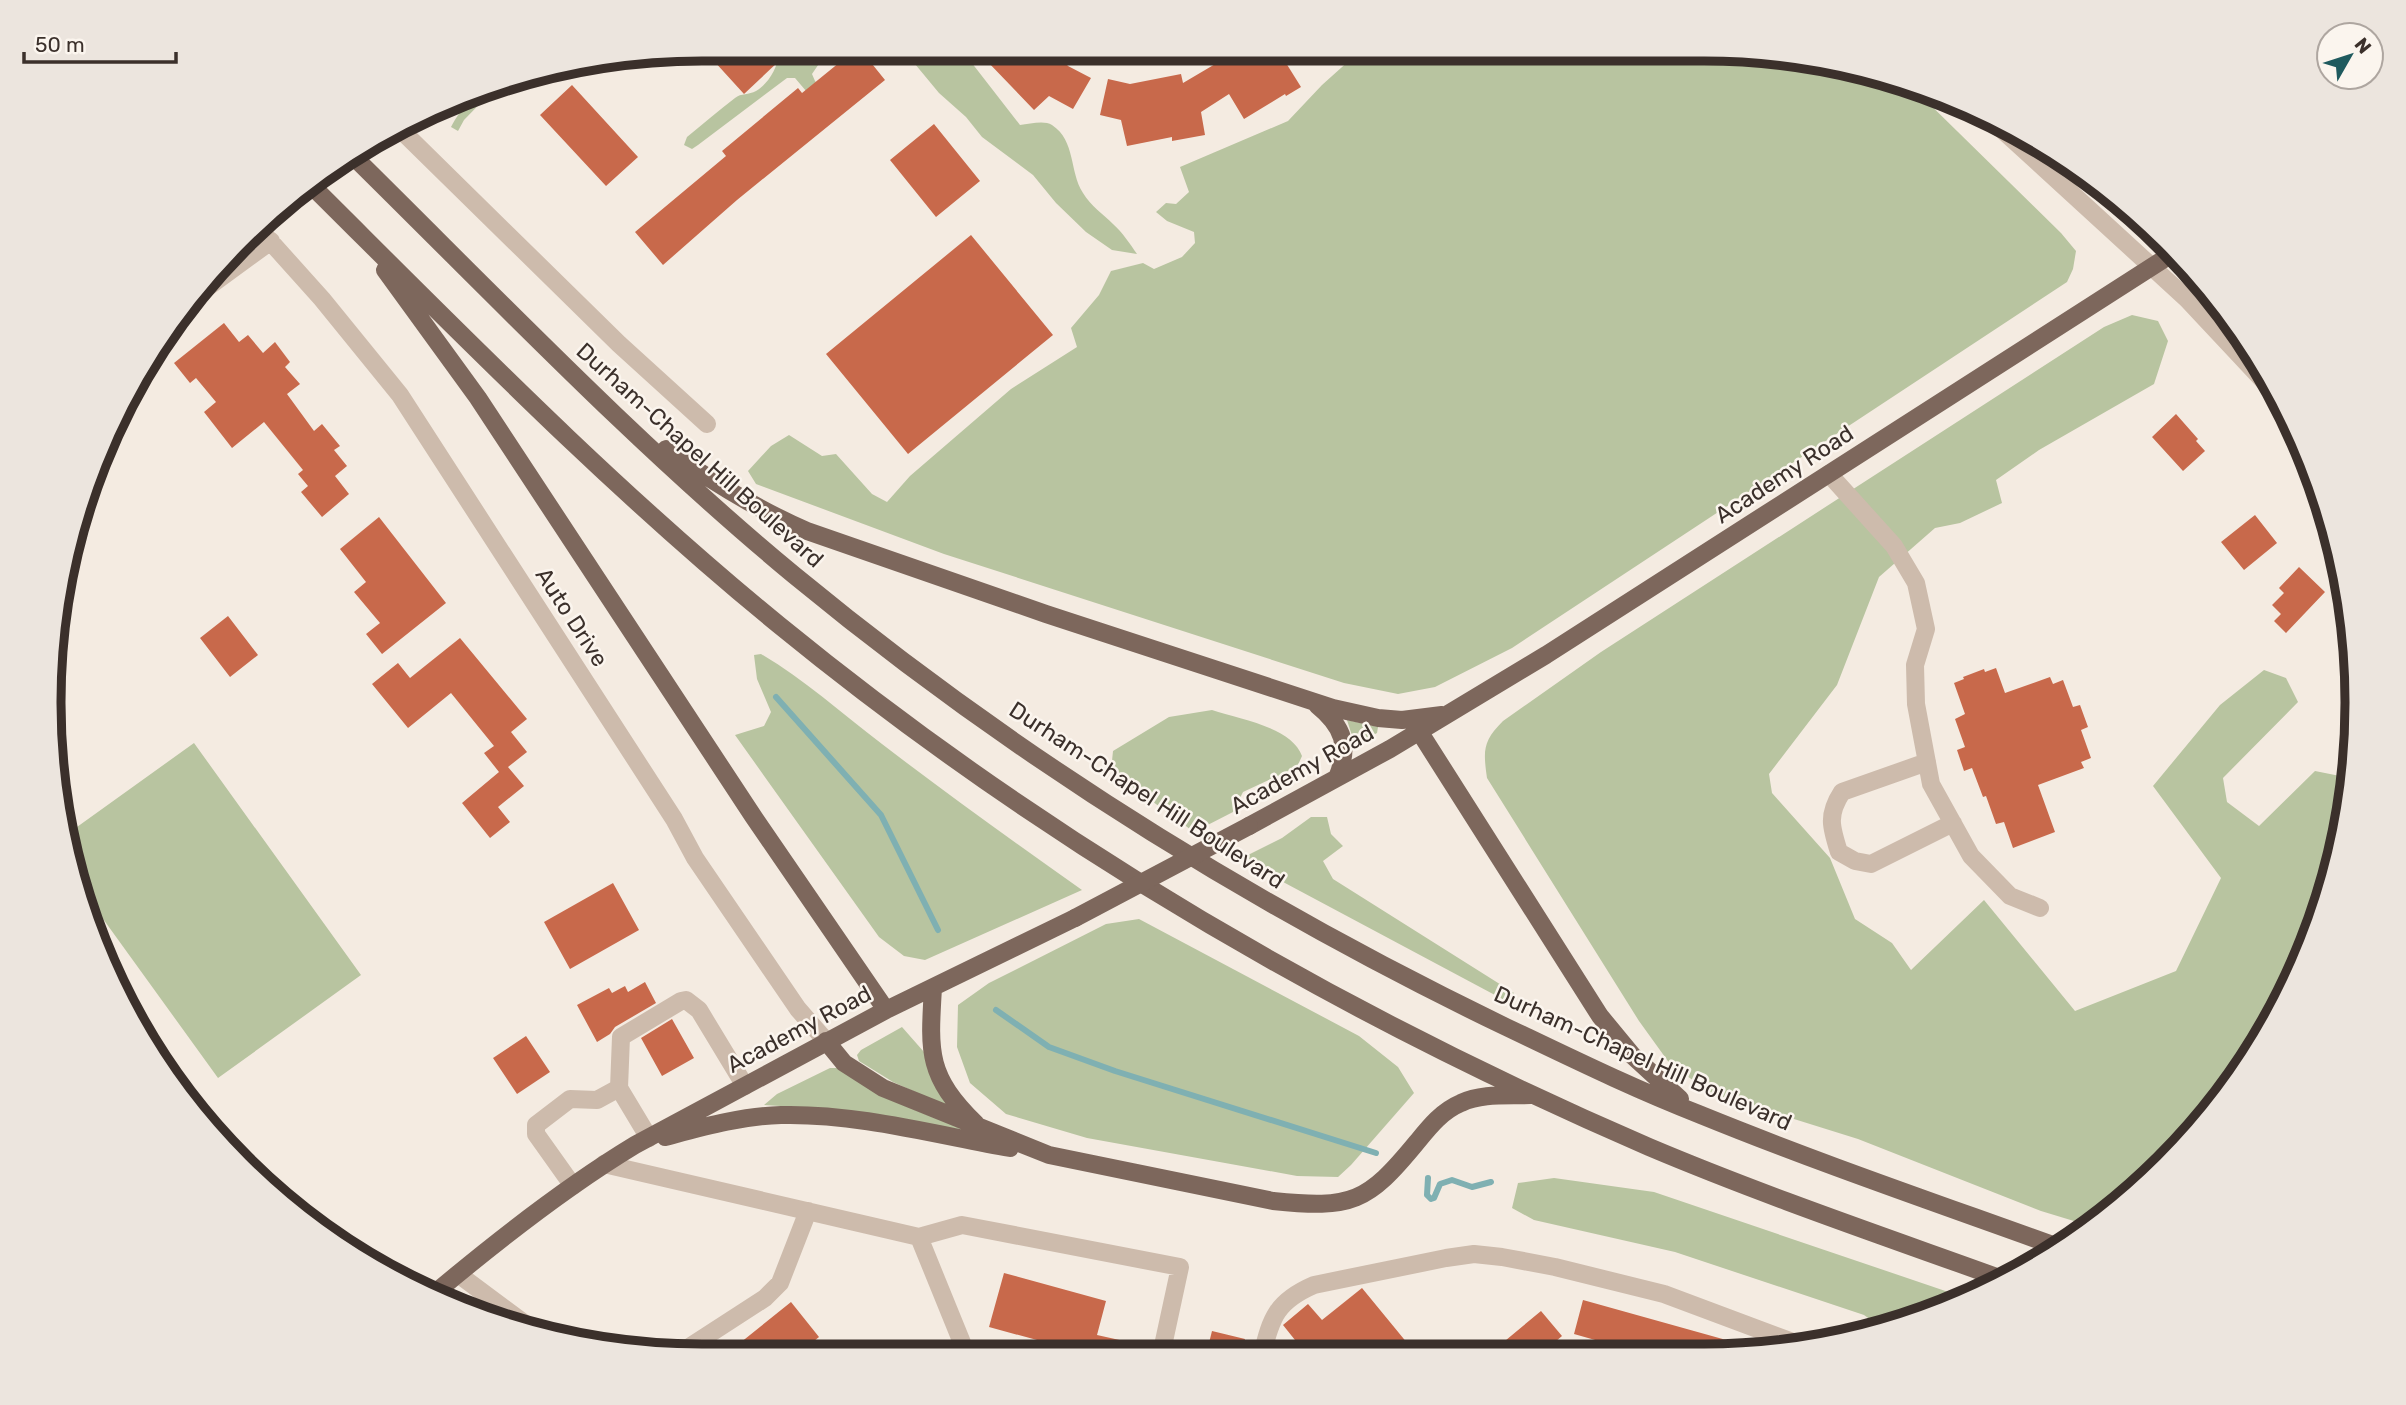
<svg xmlns="http://www.w3.org/2000/svg" width="2406" height="1405" font-family="Rubik,sans-serif">
	<rect width="100%" height="100%" fill="#f4ebe1"/>
	<path fill="#b8c4a0" d="M778,49H829L812,74L815,81L830,98H812L795,78H787L698,145L692,149L684,145L687,137C703,124 718,111 735,98C741,93 749,95 756,91C769,84 781,63 778,49Z
		M895,49H961L1020,125C1030,124 1044,120 1052,125C1076,141 1069,171 1083,193C1091,206 1103,214 1113,224C1123,233 1130,244 1137,254L1112,250L1086,232L1056,203L1033,175L982,137L966,117L939,93L910,58Z
		M1361,50H1747L1907,82L2061,233L2076,251L2073,269L2067,282L1512,648L1435,687L1398,694L1344,683L944,554L756,484L748,471L771,446L789,435L822,456L836,454L872,494L887,502L910,476L1011,389L1077,347L1071,328L1099,295L1111,271L1143,263L1154,269L1182,257L1195,243L1194,232L1167,221L1156,212L1166,203L1176,204L1189,192L1180,167L1288,121L1322,85Z
		M501,82L464,120L458,131L451,127C461,108 479,86 501,82Z
		M2132,315L2158,321L2168,341L2154,384L2039,450L1996,480L2002,503L1960,523L1935,528L1879,577L1837,685L1769,774L1772,793L1830,858L1855,919L1892,943L1911,970L1984,900L2075,1011L2176,971L2221,878L2153,786L2220,705L2264,670L2286,678L2298,702L2223,778L2227,802L2259,826L2315,771L2350,778L2345,830L2307,952L2247,1065L2165,1165L2087,1225L2041,1211L1858,1139L1711,1093L1670,1064L1639,1021L1487,778C1483,750 1483,741 1503,721L1601,652L2104,327Z
		M761,654C804,679 841,713 882,744C947,794 1014,842 1082,890L925,960L904,956L879,937L735,735L764,726L771,712L757,679L754,655Z
		M1212,710C1239,719 1292,727 1302,756L1297,767L1243,792L1233,812L1194,832L1111,771L1113,751L1169,717Z
		M1347,720L1378,727L1377,733L1360,742H1354Z
		M194,743L361,975L218,1078L80,887L70,832Z
		M1311,817H1327L1331,834L1343,846L1323,861L1333,879L1514,993L1508,1002L1240,859L1282,838Z
		M1139,919L1359,1036L1398,1067L1414,1093L1351,1165L1338,1177L1297,1176L1087,1138L1006,1114L970,1083L957,1047L958,1005L989,983L1106,924Z
		M902,1027L924,1052L948,1103L946,1106L893,1082L859,1061L857,1055L861,1050Z
		M830,1068H840L915,1110L986,1138L812,1108L764,1105L777,1094Z
		M1554,1178L1654,1192L1966,1298L1913,1321L1882,1328L1864,1315L1675,1252L1534,1220L1512,1208L1518,1183Z"/>
	<g fill="none" stroke-linecap="round" stroke-linejoin="round">
		<path stroke="#7fb0b2" stroke-width="6" d="M776,697L881,815L938,930
			M996,1010L1049,1047L1115,1071L1376,1153
			M1428,1178L1427,1195L1431,1199L1434,1198L1440,1184L1452,1180L1472,1187L1491,1182"/>
	</g>
	<path fill="#c8694b" d="M703,49H768L779,61L744,94Z
		M856,49H860L885,80L737,200L663,265L635,232L726,156L722,151L798,88L802,93Z
		M995,49H1053L1068,66L1091,78L1073,109L1049,96L1034,110L985,59Z
		M1239,50H1308L1286,63L1301,87L1286,96L1285,94L1244,119L1229,94L1201,112L1205,135L1172,141V137L1127,146L1121,120L1100,115L1108,79L1130,84L1181,74L1183,83Z
		M572,85L638,157L606,186L540,115Z
		M934,124L980,181L936,217L890,160Z
		M971,235L1053,335L908,454L826,354Z
		M224,323L239,342L248,335L263,353L275,342L290,362L285,367L300,384L287,394L314,431L322,424L340,446L334,450L347,466L335,476L349,494L322,517L301,492L308,486L298,474L303,470L264,422L232,448L204,412L216,402L196,378L190,383L174,363Z
		M2176,414L2198,439L2196,441L2205,451L2183,471L2152,437Z
		M2255,515L2277,543L2244,570L2221,542Z
		M379,517L446,603L382,654L366,634L380,623L354,592L366,582L340,549Z
		M2299,567L2325,592L2286,633L2274,621L2281,614L2272,605L2284,593L2279,588Z
		M228,616L258,655L230,677L200,638Z
		M460,638L527,719L511,732L527,752L508,767L524,786L498,807L510,822L490,838L462,803L499,772L484,753L494,746L451,693L408,728L372,684L398,663L410,678Z
		M1996,668L2005,693L2050,677L2053,684L2063,680L2073,707L2080,705L2088,727L2081,730L2091,758L2081,762L2084,768L2038,785L2055,832L2013,848L2004,822L1996,824L1986,796L1983,797L1972,768L1964,771L1957,750L1965,747L1955,719L1965,714L1954,683L1964,679L1963,677L1984,669L1985,672Z
		M613,883L639,930L570,969L544,922Z
		M645,982L656,1003L615,1027L610,1034L597,1042L577,1005L609,988L612,993L625,986L628,992Z
		M672,1019L694,1058L662,1076L641,1038Z
		M526,1036L550,1072L517,1094L493,1058Z
		M1004,1273L1106,1301L1097,1335L1151,1347L1150,1355H1092L989,1327Z
		M1362,1288L1417,1355H1307L1283,1325L1308,1304L1322,1320Z
		M1583,1300L1762,1350V1351L1747,1355H1648L1574,1334Z
		M791,1302L819,1337L797,1355H725Z
		M1541,1311L1562,1336L1540,1355H1488Z
		M1212,1331L1245,1339L1241,1355H1206Z"/>
	<g fill="none" stroke-linecap="round" stroke-linejoin="round">
		<path stroke="#cdbbac" stroke-width="18" d="M1997,125L2187,299L2276,394
			M403,132L619,344L707,424
			M261,231L322,299L400,395L674,819L695,858L798,1009L826,1041
			M208,287L271,241
			M1829,474L1894,546L1916,583L1926,629L1915,665L1916,704L1931,784L1971,856L2010,896L2040,908
			M1927,762L1842,792C1827,815 1831,827 1839,852L1855,861L1871,864L1953,823
			M649,1138L619,1088L621,1037L681,1001L686,1000L699,1010L745,1086
			M604,1164L919,1237L962,1225L1180,1267L1161,1355
			M573,1186L536,1134V1125L570,1099L597,1100L619,1088
			M919,1237L967,1355
			M458,1274L532,1329
			M677,1355L765,1298L780,1283L808,1211
			M1262,1355C1271,1317 1277,1301 1314,1285L1446,1258L1474,1254L1502,1257L1555,1267L1664,1294L1798,1344"/>
		<path stroke="#7d675c" stroke-width="18" d="M354,157C498,299 638,446 794,575C1011,754 1251,904 1504,1026C1569,1057 1634,1089 1701,1115C1819,1163 1939,1204 2058,1247
			M308,182C461,334 612,489 779,625C1042,840 1338,1013 1649,1147C1765,1196 1886,1237 2005,1280
			M385,270L478,398L753,816L886,1010
			M666,449C711,481 756,509 807,531L1046,614L1333,708L1378,718L1402,720L1442,715
			M1317,705C1344,727 1350,746 1337,778
			M1419,731L1600,1016L1633,1056L1680,1099
			M1249,826L1390,749L1546,655L2175,252
			M933,988C929,1053 927,1076 976,1124
			M826,1041L844,1063L883,1088L1049,1155L1273,1201C1352,1209 1367,1203 1417,1142C1430,1126 1442,1111 1461,1103C1482,1093 1508,1096 1530,1095
			M665,1137C703,1127 742,1116 781,1115C856,1113 937,1135 1010,1148
			M435,1293C498,1240 564,1188 635,1145L886,1010L1075,918"/>
		<path stroke="#7d675c" stroke-width="18" d="M1075,918L1249,826"/>
	</g>
	<g text-anchor="middle" stroke-width="5" stroke-linejoin="round" paint-order="stroke">
		<g font-size="23" fill="#3b302b" stroke="#fbf5ee">
			<text transform="translate(700 455) rotate(42)" y="8">Durham-Chapel Hill Boulevard</text>
			<text transform="translate(1784 474) rotate(-33)" y="8">Academy Road</text>
			<text transform="translate(572 617) rotate(57)" y="8">Auto Drive</text>
			<text transform="translate(1302 769) rotate(-29)" y="8">Academy Road</text>
			<text transform="translate(1147 795) rotate(33)" y="8">Durham-Chapel Hill Boulevard</text>
			<text transform="translate(799 1029) rotate(-28)" y="8">Academy Road</text>
			<text transform="translate(1643 1058) rotate(24)" y="8">Durham-Chapel Hill Boulevard</text>
		</g>
	</g>
	<path d="M0 0H2406V1405H0ZM702 61H1704A641 641 0 0 1 2345 702V703A641 641 0 0 1 1704 1344H702A641 641 0 0 1 61 703V702A641 641 0 0 1 702 61Z" fill="#ece5de" fill-rule="evenodd"/>
	<path fill="none" stroke="#3b302b" stroke-width="9" d="M702 61H1704A641 641 0 0 1 2345 702V703A641 641 0 0 1 1704 1344H702A641 641 0 0 1 61 703V702A641 641 0 0 1 702 61Z"/>
	<g transform="translate(2350 56) rotate(51)"><circle r="33" fill="#fbf5ee" stroke="#aea6a0" stroke-width="2"/>
	<path d="M0-5L12 26L0 18L-12 26Z" fill="#1f5a5e"/>
	<text y="-10" font-size="19" font-weight="bold" text-anchor="middle" fill="#3b302b">N</text>
	</g>
	<path d="M24 52v10h152v-10" fill="none" stroke="#3b302b" stroke-width="3.5"/>
	<text x="35" y="52" font-size="21" fill="#3b302b" stroke="#fbf5ee" stroke-width="5" paint-order="stroke">50 m</text>
</svg>
